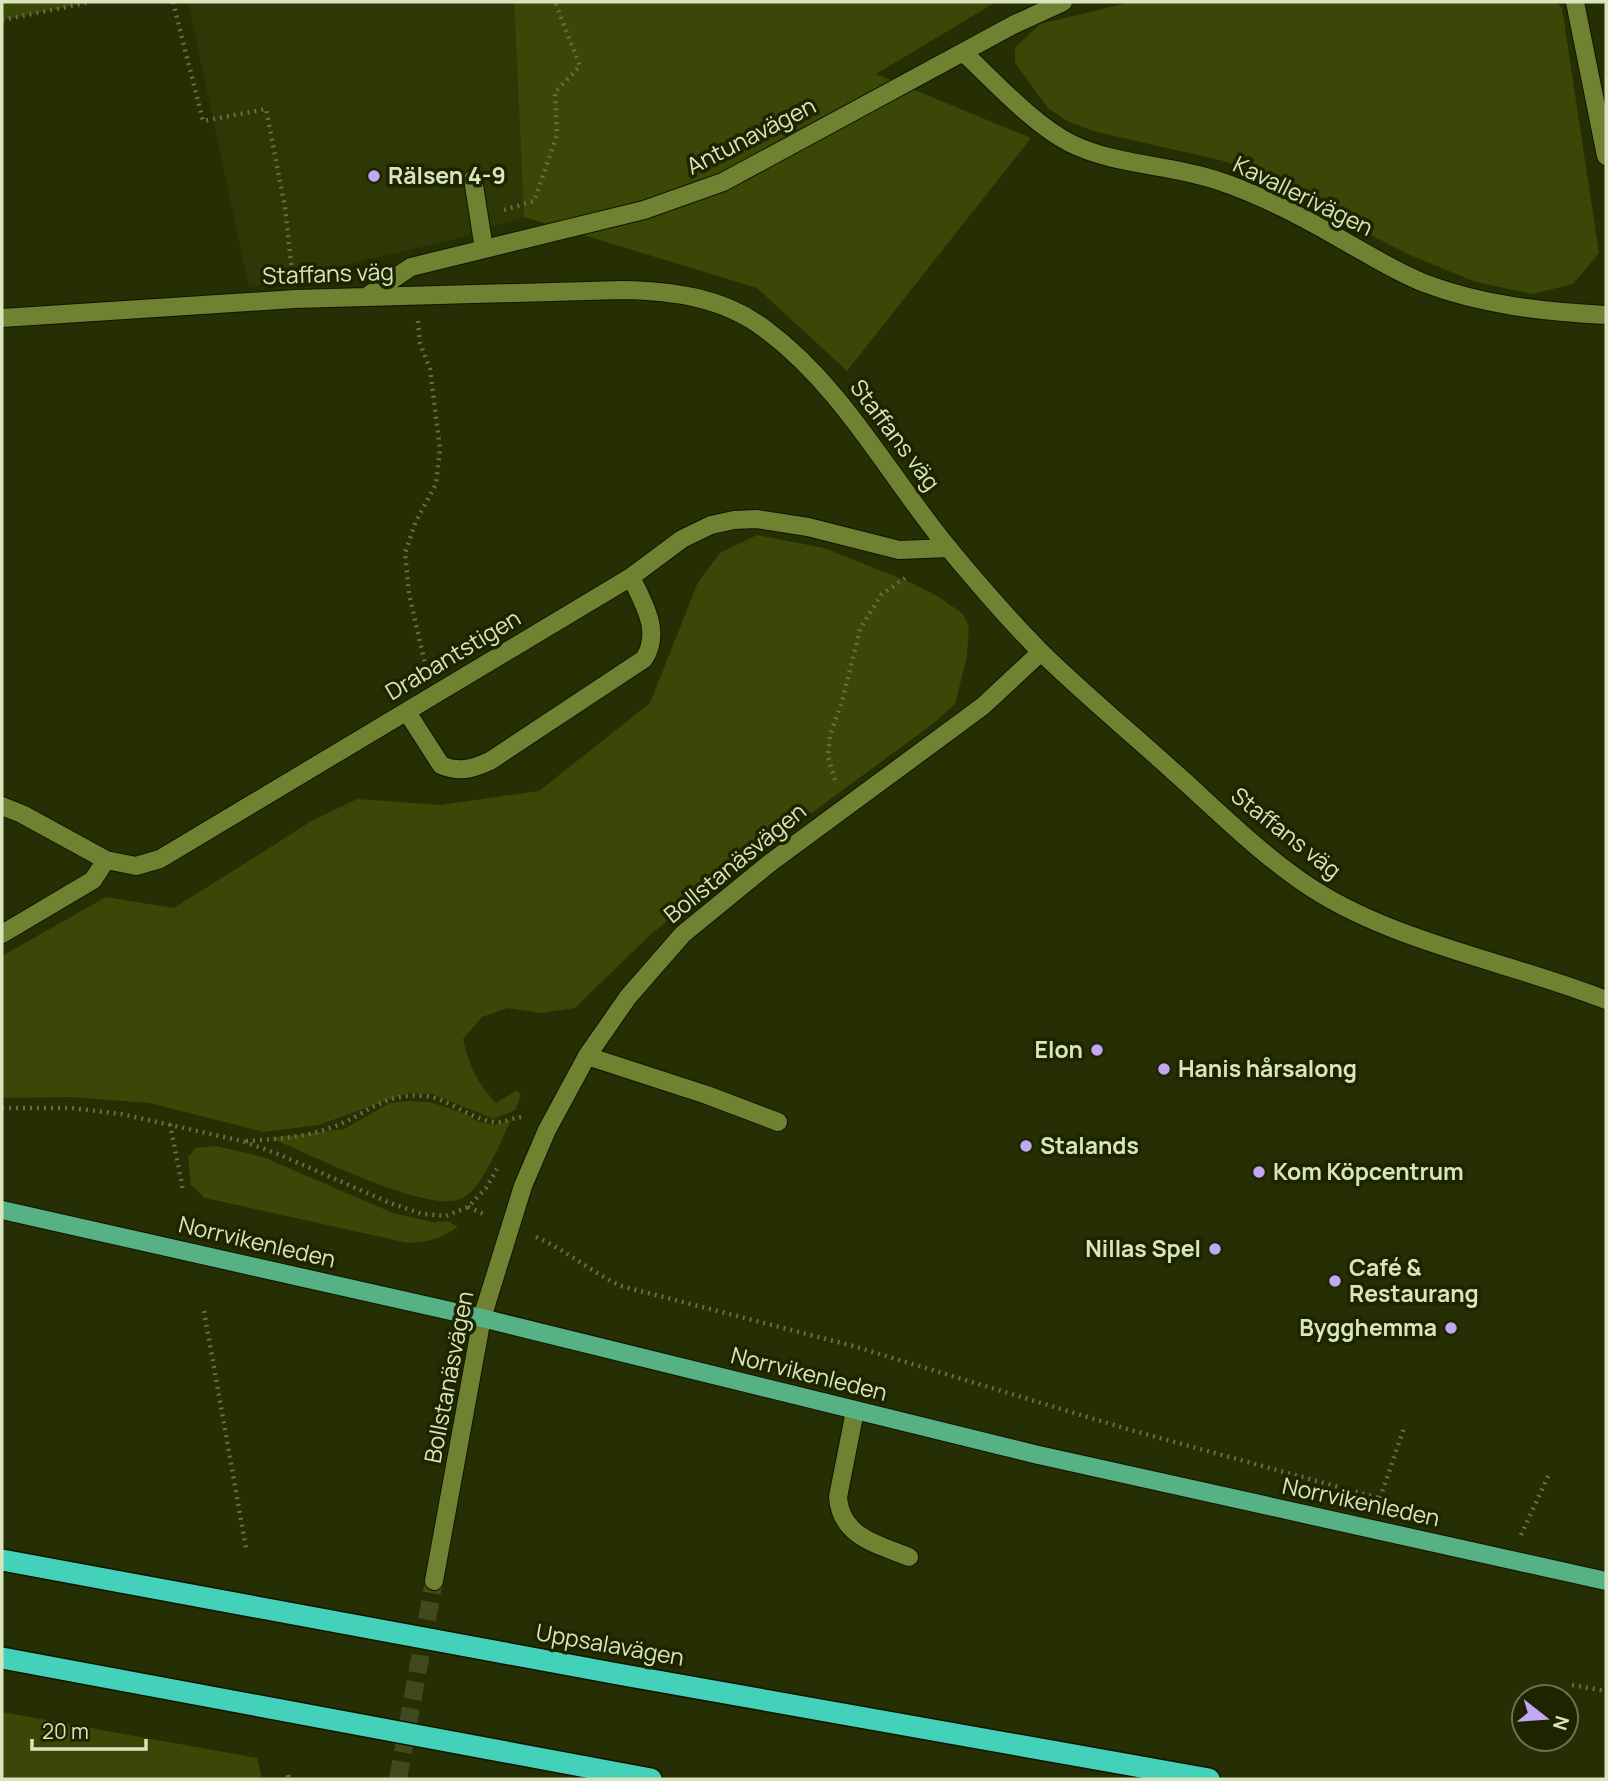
<svg xmlns="http://www.w3.org/2000/svg" width="1608" height="1781" font-family="Manrope,sans-serif">
	<rect width="100%" height="100%" fill="#262e03"/>
	<path fill="#2e3807" d="M188,2H514L524,217L451,240L249,288Z"/>
	<path fill="#3b4706" d="M2,2H91L2,20Z
		M514,2H996L876,74L1031,138L847,371L757,288L524,217Z
		M1131,2H1557L1562,8L1599,253L1573,284L1532,294L1476,282L1412,256L1228,162L1093,131L1067,121L1048,108L1023,74L1015,62V48L1040,24Z
		M757,535L824,548L907,581L939,597L963,614L969,627L967,656L955,704L934,723L708,889L651,934L575,1008L541,1013L508,1008L482,1017L463,1039C470,1068 476,1081 496,1103L517,1090L521,1096L515,1110L494,1119L432,1094L408,1093L319,1125L264,1132L149,1103L71,1097L2,1098V956L106,897L174,908L310,822L357,799L440,805L539,791L650,703L698,582L720,553Z
		M408,1101L430,1102L466,1114L478,1122L495,1125L511,1120C500,1142 484,1186 463,1198C431,1216 307,1153 271,1138L344,1129L390,1103Z
		M216,1146L263,1157L393,1213L433,1222L448,1221L458,1227C441,1239 428,1242 408,1243L205,1198L191,1185L188,1157L196,1148Z
		M2,1712L257,1758L262,1779H2Z"/>
	<g fill="none" stroke-linecap="round" stroke-linejoin="round">
		<path stroke="#41491f" stroke-width="18" stroke-dasharray="18 9" stroke-linecap="butt" d="M398,1779L434,1581"/>
		<g stroke="#101500" stroke-width="20">
			<path id="minor" d="M1575,2L1606,156
				M964,53C994,81 1034,125 1070,143C1116,166 1170,164 1219,181C1261,195 1301,216 1339,238C1366,253 1394,271 1424,283C1482,305 1544,312 1606,315
				M473,179L484,249
				M366,297L411,267L644,210L723,182L1015,24L1063,2
				M2,318L295,299L622,290C673,291 723,297 765,329C844,388 888,475 950,550C979,585 1010,621 1042,653C1084,694 1130,732 1173,771C1218,811 1262,856 1313,889C1397,943 1513,963 1606,1000
				M407,712L441,765C459,773 472,769 490,761L644,659C662,631 643,603 631,577
				M2,806L22,814L106,860L136,866L160,859L631,577L682,539L711,525L734,520L756,519L808,527L899,550L949,548
				M2,934L93,880L106,860
				M587,1056L707,1095L778,1122
				M855,1411L838,1497C841,1537 877,1544 909,1557
				M434,1581L482,1318L523,1186L547,1130L587,1056L628,997L683,934L770,863L983,706L1041,652"/>
		</g>
		<g stroke="#101500" stroke-width="20">
			<path id="major" d="M2,1210L482,1318L1034,1454L1606,1581"/>
		</g>
		<g stroke="#101500" stroke-width="24">
			<path id="highway" d="M2,1560L618,1674L1209,1779
				M2,1658L651,1779"/>
		</g>
		<path stroke="#656e44" stroke-width="4.5" stroke-dasharray="2 5" stroke-linecap="butt" d="M173,2L203,121L266,109L285,207L292,272
			M2,20L91,2
			M504,210L534,201L557,135L555,92L580,66L555,2
			M418,321L420,343L430,369L440,449L436,484L416,521L405,553L409,594L426,668
			M835,780L828,757L830,735L842,702L860,629L881,595L905,578
			M2,1108H71L121,1114L242,1141L278,1154L390,1203L422,1214L446,1216L468,1207L486,1188L497,1169
			M170,1124L183,1190
			M246,1141C274,1139 303,1138 330,1128C366,1116 382,1092 425,1096C449,1098 476,1124 500,1122C507,1121 514,1118 521,1117
			M468,1207L486,1215
			M536,1237C566,1250 591,1272 621,1286L853,1346L1127,1429L1390,1501
			M204,1311L246,1548
			M1380,1498L1405,1425
			M1521,1535L1550,1472
			M1572,1685L1606,1691
			M288,1775L289,1779"/>
		<use href="#minor" stroke="#708132" stroke-width="18"/>
		<use href="#major" stroke="#56b184" stroke-width="18"/>
		<use href="#highway" stroke="#44d1ba" stroke-width="21"/>
	</g>
	<g fill="#c2a8f3" stroke="#1d2400" stroke-width="2.5">
		<circle cx="374" cy="176" r="7"/>
		<circle cx="1097" cy="1050" r="7"/>
		<circle cx="1164" cy="1069" r="7"/>
		<circle cx="1026" cy="1146" r="7"/>
		<circle cx="1259" cy="1172" r="7"/>
		<circle cx="1215" cy="1249" r="7"/>
		<circle cx="1335" cy="1281" r="7"/>
		<circle cx="1451" cy="1328" r="7"/>
	</g>
	<g text-anchor="middle" stroke-width="7" stroke-linejoin="round" paint-order="stroke">
		<g font-size="23" fill="#dae5be" stroke="#1d2400">
			<text transform="translate(751 136) rotate(-27)" y="8">Antunavägen</text>
			<text transform="translate(1303 196) rotate(26)" y="8">Kavallerivägen</text>
			<text transform="translate(328 274) rotate(-2)" y="8">Staffans väg</text>
			<text transform="translate(895 435) rotate(53)" y="8">Staffans väg</text>
			<text transform="translate(453 655) rotate(-31)" y="8">Drabantstigen</text>
			<text transform="translate(1286 833) rotate(38)" y="8">Staffans väg</text>
			<text transform="translate(735 863) rotate(-39)" y="8">Bollstanäsvägen</text>
			<text transform="translate(257 1242) rotate(13)" y="8">Norrvikenleden</text>
			<text transform="translate(809 1374) rotate(14)" y="8">Norrvikenleden</text>
			<text transform="translate(449 1377) rotate(-79)" y="8">Bollstanäsvägen</text>
			<text transform="translate(1361 1502) rotate(12)" y="8">Norrvikenleden</text>
			<text transform="translate(610 1645) rotate(10)" y="8">Uppsalavägen</text>
		</g>
		<g font-size="23" font-weight="bold" fill="#dae5be" stroke="#1d2400" text-anchor="start">
			<text x="388" y="184">Rälsen 4-9</text>
			<text x="1083" y="1058" text-anchor="end">Elon</text>
			<text x="1178" y="1077">Hanis hårsalong</text>
			<text x="1040" y="1154">Stalands</text>
			<text x="1273" y="1180">Kom Köpcentrum</text>
			<text x="1201" y="1257" text-anchor="end">Nillas Spel</text>
			<text x="1349" y="1276">Café &amp;<tspan x="1349" dy="26">Restaurang</tspan></text>
			<text x="1437" y="1336" text-anchor="end">Bygghemma</text>
		</g>
	</g>
	<rect width="1608" height="1781" fill="none" stroke="#dae5be" stroke-width="7"/>
	<g transform="translate(1545 1718) rotate(107)"><circle r="33" fill="#1d2400" stroke="#69714c" stroke-width="2"/>
	<path d="M0-5L12 26L0 18L-12 26Z" fill="#c2a8f3"/>
	<text y="-10" font-size="19" font-weight="bold" text-anchor="middle" fill="#dae5be">N</text>
	</g>
	<path d="M32 1739v10h114v-10" fill="none" stroke="#dae5be" stroke-width="3.5"/>
	<text x="42" y="1739" font-size="21" fill="#dae5be" stroke="#1d2400" stroke-width="5" paint-order="stroke">20 m</text>
</svg>
